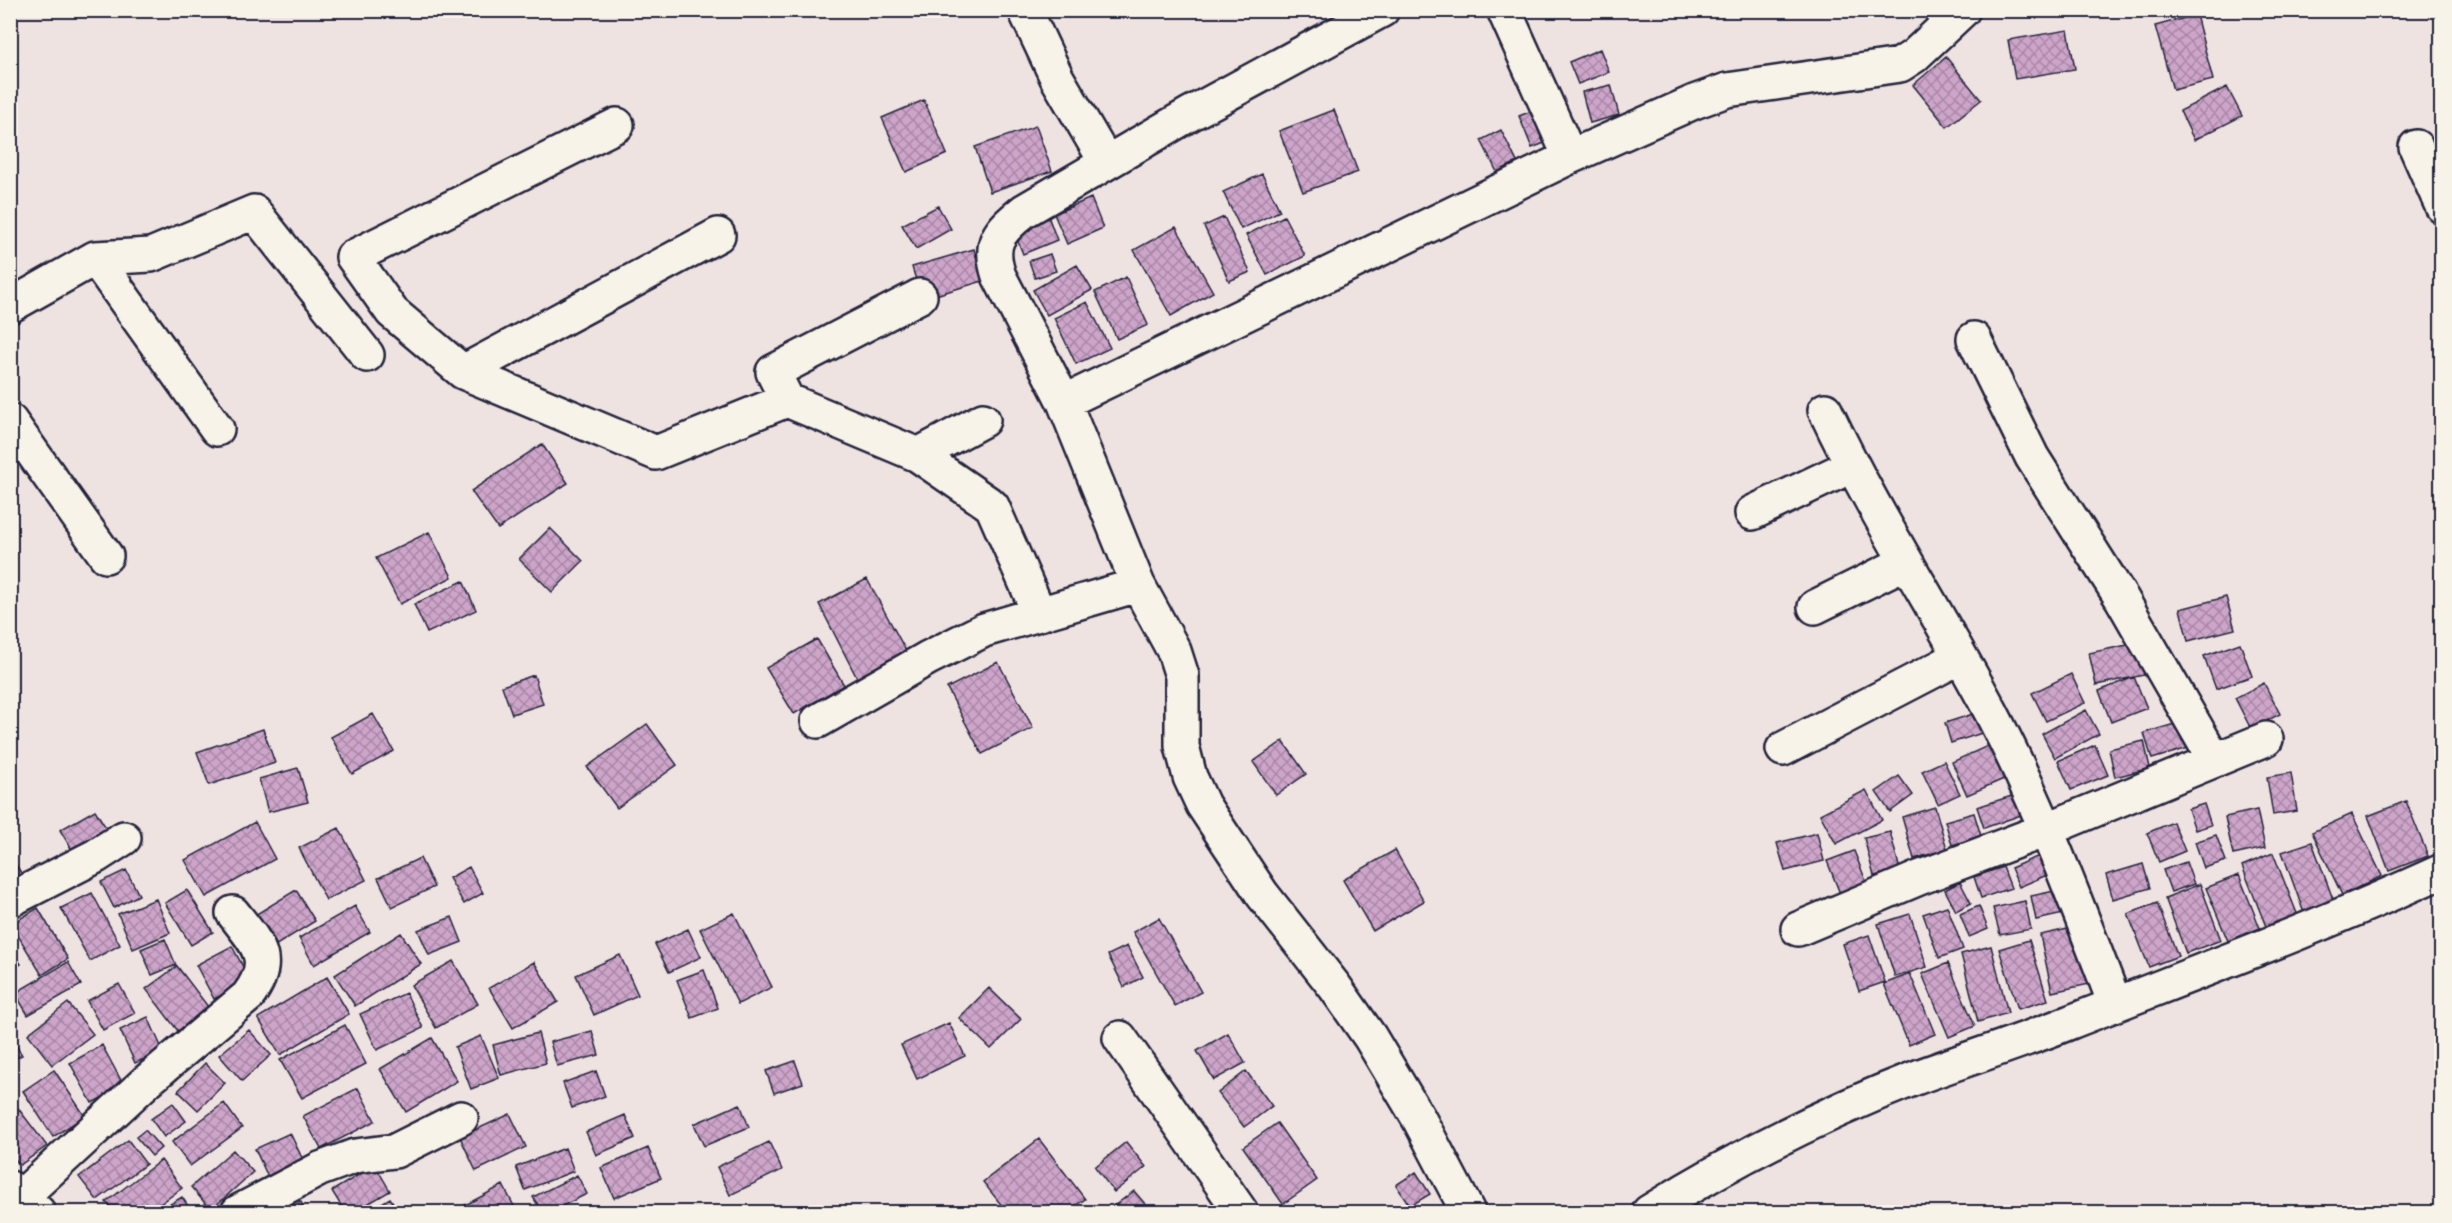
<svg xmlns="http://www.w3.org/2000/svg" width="2452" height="1223" font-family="Itim,sans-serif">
	<defs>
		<pattern id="building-cross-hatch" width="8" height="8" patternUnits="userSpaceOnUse" patternTransform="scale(1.5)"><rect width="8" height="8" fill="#cea5ca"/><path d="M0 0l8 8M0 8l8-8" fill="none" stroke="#a786a5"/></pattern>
	</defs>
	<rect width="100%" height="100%" fill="#efe3e2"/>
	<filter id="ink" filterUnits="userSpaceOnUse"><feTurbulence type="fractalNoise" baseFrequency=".0167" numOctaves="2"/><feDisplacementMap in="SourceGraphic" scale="12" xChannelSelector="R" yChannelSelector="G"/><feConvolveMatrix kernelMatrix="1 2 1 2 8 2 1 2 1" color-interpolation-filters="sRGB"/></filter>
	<g filter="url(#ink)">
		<path fill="url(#building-cross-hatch)" stroke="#22223b" stroke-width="1.5" d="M2196,15L2213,80L2173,90L2155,26Z
			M2068,30L2075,69L2015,79L2008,40Z
			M1600,49L1609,72L1578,84L1569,62Z
			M1946,57L1981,100L1947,127L1913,85Z
			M1611,85L1619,115L1590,123L1582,92Z
			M2227,87L2242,116L2194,140L2180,111Z
			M924,100L947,154L906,172L882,118Z
			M1540,108L1552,140L1532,148L1519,116Z
			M1334,110L1358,172L1303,192L1279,131Z
			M1036,126L1052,171L990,192L975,147Z
			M1501,130L1517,162L1497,172L1481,140Z
			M1262,174L1280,211L1241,229L1223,192Z
			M1091,198L1103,228L1067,244L1054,214Z
			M938,206L951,229L916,249L902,225Z
			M1048,216L1057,240L1023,254L1013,229Z
			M1284,216L1305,256L1267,275L1246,235Z
			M1224,217L1250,272L1229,281L1204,226Z
			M1176,227L1213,292L1171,316L1134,250Z
			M974,249L983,281L922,299L912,267Z
			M1050,254L1056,271L1035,278L1029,261Z
			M1077,265L1092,290L1047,315L1033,290Z
			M1126,277L1148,325L1117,339L1095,292Z
			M1087,302L1110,348L1076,364L1054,318Z
			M542,444L568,483L498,529L471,491Z
			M550,528L583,561L552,592L519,559Z
			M429,532L452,577L400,604L376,558Z
			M867,579L907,653L857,678L819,604Z
			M463,581L476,610L427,633L414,604Z
			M2226,597L2235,629L2188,641L2180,609Z
			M817,639L844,685L794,714L766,668Z
			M2137,643L2144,675L2096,685L2089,653Z
			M2240,643L2252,676L2216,689L2204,656Z
			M998,662L1033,728L982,754L947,688Z
			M2071,674L2085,703L2046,721L2032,693Z
			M534,675L543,704L512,714L502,686Z
			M2134,677L2147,708L2111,722L2099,691Z
			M2264,683L2280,714L2251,729L2235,698Z
			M2086,710L2099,734L2055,758L2042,734Z
			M1976,713L1982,733L1951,743L1945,723Z
			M373,714L394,751L352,774L331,737Z
			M2185,721L2192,747L2152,759L2144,733Z
			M647,724L677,765L617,808L587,767Z
			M263,729L275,763L209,785L197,752Z
			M1283,741L1306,774L1276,795L1253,762Z
			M2144,741L2150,768L2115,777L2109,749Z
			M1992,744L2006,778L1967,795L1952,762Z
			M2095,745L2108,775L2071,790L2058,761Z
			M1944,761L1960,794L1938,804L1922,771Z
			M298,768L308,802L268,812L259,779Z
			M2291,773L2297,811L2273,815L2267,777Z
			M1899,776L1913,795L1890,812L1876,792Z
			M1866,790L1882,820L1836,844L1820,814Z
			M2018,794L2024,814L1984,828L1977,807Z
			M2406,801L2428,856L2389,871L2368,816Z
			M2204,804L2211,825L2195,830L2188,809Z
			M1935,807L1947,849L1914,859L1902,817Z
			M95,810L113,839L78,860L60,830Z
			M2257,810L2265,848L2233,855L2225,817Z
			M1974,813L1981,836L1952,845L1945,821Z
			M2352,814L2382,876L2342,895L2312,832Z
			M255,822L275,859L206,897L185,860Z
			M2173,822L2185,851L2159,862L2147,833Z
			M339,828L366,880L326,900L299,848Z
			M1890,832L1900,870L1874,876L1864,838Z
			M1817,833L1824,861L1785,871L1777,843Z
			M2216,835L2226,861L2204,868L2195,842Z
			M2312,842L2334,902L2304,913L2282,852Z
			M1395,850L1424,901L1373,931L1343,880Z
			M1854,851L1868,886L1841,896L1827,861Z
			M2046,853L2054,872L2019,887L2011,868Z
			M2273,853L2298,916L2267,929L2242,866Z
			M10,855L26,881L10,890Z
			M420,858L434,887L392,907L378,878Z
			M2186,862L2194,884L2171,892L2163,870Z
			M2143,864L2150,888L2113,899L2106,875Z
			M469,867L483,893L464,904L449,878Z
			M2003,867L2011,888L1981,898L1974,877Z
			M126,870L139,895L114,908L101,882Z
			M2239,875L2260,928L2228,941L2206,888Z
			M1960,882L1971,903L1956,911L1945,890Z
			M2200,884L2221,940L2186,953L2165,898Z
			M2064,889L2068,913L2036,920L2031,896Z
			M187,890L213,932L191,945L165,903Z
			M296,890L315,921L270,949L250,918Z
			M92,893L120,945L90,961L61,908Z
			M156,899L170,933L133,949L118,914Z
			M2025,901L2031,929L2000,935L1993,908Z
			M2157,903L2178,956L2149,967L2128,914Z
			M355,906L370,932L314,965L299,938Z
			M1947,906L1963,949L1939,958L1923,914Z
			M1979,906L1988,929L1969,937L1960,914Z
			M38,908L68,959L42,975L11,924Z
			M734,913L772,987L738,1004L700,929Z
			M1910,914L1927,967L1895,977L1878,924Z
			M452,917L462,942L429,955L418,930Z
			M1159,918L1201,992L1175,1006L1133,932Z
			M2082,926L2094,983L2052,992L2040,935Z
			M688,929L701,957L669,972L655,944Z
			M401,933L421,964L355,1006L335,975Z
			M1869,935L1885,982L1859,991L1843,944Z
			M165,939L176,965L152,975L141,949Z
			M2029,940L2048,1000L2018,1009L1999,949Z
			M232,946L250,980L214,999L196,965Z
			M1127,946L1143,977L1124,987L1108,955Z
			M1991,946L2008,1013L1978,1022L1961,954Z
			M10,948L21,964L10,971Z
			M620,955L638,995L594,1015L576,975Z
			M453,961L478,1004L436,1028L411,985Z
			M68,962L81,985L28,1015L15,993Z
			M534,962L558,1002L513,1028L489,988Z
			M1948,963L1975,1026L1949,1037L1922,974Z
			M177,966L209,1008L178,1031L146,989Z
			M704,970L718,1008L692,1018L677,980Z
			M1910,974L1935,1034L1909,1045L1884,984Z
			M327,977L349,1014L280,1055L258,1018Z
			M119,984L135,1013L103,1030L87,1001Z
			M989,988L1021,1019L991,1049L959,1018Z
			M406,993L423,1028L377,1050L360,1014Z
			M68,1003L93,1034L52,1065L28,1034Z
			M148,1017L163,1051L135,1063L120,1030Z
			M949,1023L965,1056L917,1079L901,1045Z
			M345,1025L366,1064L302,1098L280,1060Z
			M249,1030L271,1055L242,1081L219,1055Z
			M592,1031L599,1055L557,1066L550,1042Z
			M538,1033L546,1063L501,1075L493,1045Z
			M1228,1033L1245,1063L1214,1080L1197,1051Z
			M10,1035L22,1055L10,1061Z
			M481,1036L499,1078L471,1089L455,1047Z
			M432,1038L457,1081L406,1112L380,1069Z
			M102,1045L124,1086L92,1103L70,1063Z
			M795,1061L803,1083L774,1093L766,1071Z
			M205,1063L225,1083L198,1110L178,1091Z
			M54,1070L85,1116L53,1137L23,1091Z
			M596,1071L605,1096L572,1108L563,1083Z
			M1246,1071L1272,1106L1244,1127L1218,1093Z
			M358,1088L375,1121L321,1149L303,1116Z
			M11,1099L47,1146L20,1165L10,1154Z
			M173,1103L186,1121L164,1137L151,1119Z
			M224,1103L242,1128L190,1166L172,1142Z
			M740,1104L749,1127L704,1146L694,1124Z
			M510,1114L526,1147L476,1171L460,1137Z
			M625,1115L635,1138L596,1155L586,1132Z
			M1277,1123L1317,1180L1283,1204L1243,1147Z
			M145,1130L161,1148L152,1156L136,1137Z
			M290,1133L304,1162L269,1179L255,1149Z
			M1039,1139L1085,1199L1067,1212H1007L983,1182Z
			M128,1140L146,1164L97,1200L79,1177Z
			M769,1142L782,1170L730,1195L717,1167Z
			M1126,1142L1146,1167L1114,1192L1095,1167Z
			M565,1148L574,1171L525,1190L516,1167Z
			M648,1148L661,1178L614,1198L601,1168Z
			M233,1150L253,1172L211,1210L191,1187Z
			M161,1160L182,1188L149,1212H115L106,1202Z
			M375,1165L390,1191L354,1212H345L332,1191Z
			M1416,1172L1430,1194L1410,1206L1396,1185Z
			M577,1175L587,1194L550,1212H542L533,1197Z
			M503,1185L517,1212H452Z
			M1134,1191L1152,1212H1106Z
			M182,1197L192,1212H157Z
			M390,1198L399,1212H367Z
			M301,1202L306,1212H277Z
			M601,1205L604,1212H585Z"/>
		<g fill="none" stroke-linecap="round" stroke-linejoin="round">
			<g stroke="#22223b" stroke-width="38">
				<path id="minor" d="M1025,10L1057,78L1106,162
					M1382,10L1190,114L1024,211C998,232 988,243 999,276L1064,402L1138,585L1174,651L1182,676V746L1190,777L1203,805L1262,894L1335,987L1370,1037L1419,1119L1468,1212
					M1504,10L1570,157
					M617,125L353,257L392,312L463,372L656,453L787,400L918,455L992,506L1039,613
					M2416,147L2442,206
					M95,258L217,429
					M10,306L95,258L151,255L254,212L367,355
					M1974,339L2032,457L2122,599L2214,759
					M463,372L718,235
					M787,400L773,372L920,296
					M1064,402L1570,157L1694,102L1727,90L1900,65L1914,56L1963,10
					M1825,410C1874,514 1937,610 1991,712C2040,806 2077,904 2115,1004
					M10,421L106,556
					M918,455L983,420
					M1752,513L1851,466
					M1815,607L1906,562
					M818,721L928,658L984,630L1138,585
					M1783,749L1960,657
					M10,900L96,856L124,838
					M1798,929L1919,878L2048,829L2266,739
					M1120,1038L1241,1212
					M21,1197L147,1081L248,996C275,960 257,944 233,913
					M238,1212L320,1169L355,1156L395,1151L461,1118"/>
			</g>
			<g stroke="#22223b" stroke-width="38">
				<path id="tertiary" d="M10,1188L38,1212
					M1649,1212C1735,1158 1820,1115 1915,1078C1966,1059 2018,1043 2068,1023C2193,974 2320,927 2442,871"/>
			</g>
			<use href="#minor" stroke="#f7f3e8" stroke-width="33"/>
			<use href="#tertiary" stroke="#f7f3e8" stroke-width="33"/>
		</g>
	</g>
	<rect width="2452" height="1223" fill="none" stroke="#f7f3e8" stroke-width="36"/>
	<rect x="18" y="18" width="2416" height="1187" fill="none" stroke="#22223b" stroke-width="2" filter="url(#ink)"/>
</svg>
